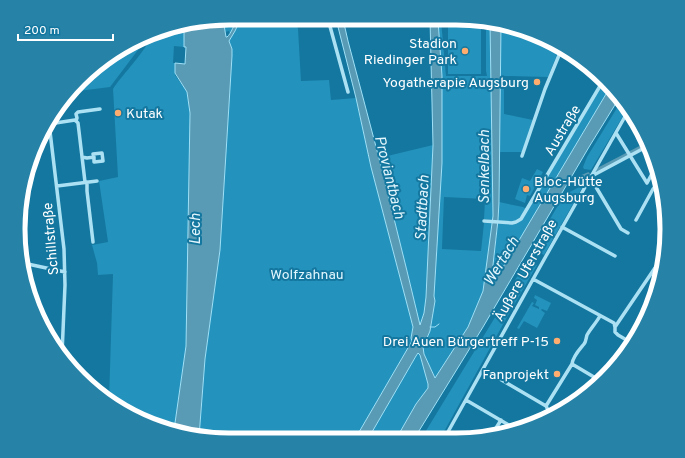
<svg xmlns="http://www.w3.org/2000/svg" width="685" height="458" font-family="Overpass,sans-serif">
	<rect width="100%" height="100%" fill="#14779f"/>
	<path fill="#2392bc" d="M229,18H237L230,35L229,31L225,32L223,19Z
		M241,18H295L298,29L301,81L329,80L331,100L356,98L371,167L413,327L411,338L412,341L355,439L201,438L199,437L205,359L220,250L232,56V49L229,41L235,31Z
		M438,20H441L446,76H487L486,71V25L487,21L490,22L493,216V220L484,219L485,199L444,197L442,249L481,251L484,223H493L483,291L468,327L435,378L424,354L423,347L430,331L435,301L434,296L442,163V76Z
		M184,25V47L174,46L173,63H175V75L187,92L190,113L186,346L174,430L136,418L109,400L113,274L98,275L97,263L92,245L108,242L99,181L118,177L113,89C124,72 145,53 152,34L161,29Z
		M501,25L549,40L560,47L548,77L504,76V114L533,120L522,152H500Z
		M448,27H481V74H448Z
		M147,36L138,50L110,87L71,92L112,54Z
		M604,82L609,89L531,220L505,264L491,284L498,224H517Z
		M620,103L626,111L591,170L584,169L583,167L587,157Z
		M433,145L426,297L424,313L420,326L407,271L379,158Z
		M537,169L543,172L530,196L527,195L525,203L515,199L522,178L530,181Z
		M581,186L582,188L544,255L533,249L561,200L568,193Z
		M499,202L523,207L527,209L516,222H498Z
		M527,261L537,265L506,319L440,439H421L497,314L515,280Z
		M535,295L551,303L547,311L542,309L541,310L545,313L537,328L524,321L519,329L517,328L532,302L534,303L532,306L539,309V307L535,305L537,300L534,298Z
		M418,353L420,355L428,384V388L416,404L396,439H368L390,399L416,356Z"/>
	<path fill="#599bb4" stroke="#9ee0f7" d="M237,18H241L235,31L229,41L232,49V56L220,250L205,359L199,437L174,430L186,346L190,113L187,92L175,73V63L185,64L186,47H184V25L223,19L226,37H227C231,34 235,23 237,18Z
		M336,19H343L348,41L379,158L407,271L420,325L424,313L426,297L433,145L430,19L438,20L442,76V163L434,296L435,301L430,331L423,347L424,354L435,378L468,327L483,291L493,216L490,22L501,25L499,202L498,220L491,283L505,264L531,220L609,89L618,100L589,147L483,327L414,439H396L416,404L428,388V384L420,355L418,353L416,356L368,439H355L412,341L411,338L413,327L371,167L356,98Z"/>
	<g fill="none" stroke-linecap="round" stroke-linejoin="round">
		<path stroke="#9ee0f7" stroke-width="1" d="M430,327H435L439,324"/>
		<path stroke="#599bb4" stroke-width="3.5" d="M597,170L647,144
			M565,184L588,174"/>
		<path stroke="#ace1f4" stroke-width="3.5" d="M328,19L348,92
			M76,121L77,118L76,114L78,112L100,109
			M49,123L64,249L65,285L62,354
			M49,124L75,120L78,123L85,182
			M616,133L647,183L654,170
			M522,156L545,89L562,48
			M82,157L87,158L94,157V162L103,161L102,153L93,154L94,157
			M87,182V191L93,242
			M57,186L97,181
			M636,220L653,189L658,184
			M484,221L512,223L516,222L521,219L603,81
			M562,227L615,256
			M628,233L621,229L590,177L648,146
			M23,263L65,272
			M533,279L614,323L615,327V332L618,335L630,342
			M615,327L661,259
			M572,364L599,380
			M483,369L546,406
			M466,400L514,428
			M548,410L556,413
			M541,421L548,410L546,406L572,364C573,356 579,350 584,344C586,342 586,338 587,335C591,328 596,323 600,316
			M493,433L501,420
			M444,439L546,256L627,113"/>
	</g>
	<g fill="#ffad6f" stroke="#14779f" stroke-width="1.5">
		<circle cx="465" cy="51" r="4"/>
		<circle cx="537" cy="82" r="4"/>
		<circle cx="118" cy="113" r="4"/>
		<circle cx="526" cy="189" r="4"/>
		<circle cx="557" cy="341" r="4"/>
		<circle cx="557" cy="374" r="4"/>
	</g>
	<g text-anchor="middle" stroke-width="4" stroke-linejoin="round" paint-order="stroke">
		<g font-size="14" fill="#fff" stroke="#14779f" text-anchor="end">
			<text x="457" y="48">Stadion<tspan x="457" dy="16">Riedinger Park</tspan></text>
			<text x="529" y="87">Yogatherapie Augsburg</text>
			<text x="126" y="118" text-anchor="start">Kutak</text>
			<text x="534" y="186" text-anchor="start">Bloc-Hütte<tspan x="534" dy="16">Augsburg</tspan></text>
			<text x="549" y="346">Drei Auen Bürgertreff P-15</text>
			<text x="549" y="379">Fanprojekt</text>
		</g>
		<g font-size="14" fill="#fff" stroke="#14779f">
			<text transform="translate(562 130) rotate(-59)" y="5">Austraße</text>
			<text transform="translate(50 239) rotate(-95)" y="5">Schillstraße</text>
			<text transform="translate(525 270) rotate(-61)" y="5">Äußere Uferstraße</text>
		</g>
		<g font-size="14" fill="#e2f6fe" stroke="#14779f">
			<text x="307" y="279">Wolfzahnau</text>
		</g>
		<g font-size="15" font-style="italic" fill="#e3f6fd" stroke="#14779f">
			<text transform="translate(484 167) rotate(-90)" y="5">Senkelbach</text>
			<text transform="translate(390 177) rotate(76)" y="5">Proviantbach</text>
			<text transform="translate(422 208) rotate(-87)" y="5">Stadtbach</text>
			<text transform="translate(195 229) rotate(-90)" y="5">Lech</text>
			<text transform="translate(501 261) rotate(-59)" y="5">Wertach</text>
		</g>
	</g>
	<path d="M0 0H685V458H0ZM229 25H456A204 204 0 0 1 660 229V229A204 204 0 0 1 456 433H229A204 204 0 0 1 25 229V229A204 204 0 0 1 229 25Z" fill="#2782a7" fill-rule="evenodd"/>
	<path fill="none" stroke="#fff" stroke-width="5" d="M229 25H456A204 204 0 0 1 660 229V229A204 204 0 0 1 456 433H229A204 204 0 0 1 25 229V229A204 204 0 0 1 229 25Z"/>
	<path d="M18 34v6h95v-6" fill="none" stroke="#ffffff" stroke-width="2"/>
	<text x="24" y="34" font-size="12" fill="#ffffff" stroke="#14779f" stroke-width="3" paint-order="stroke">200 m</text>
</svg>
